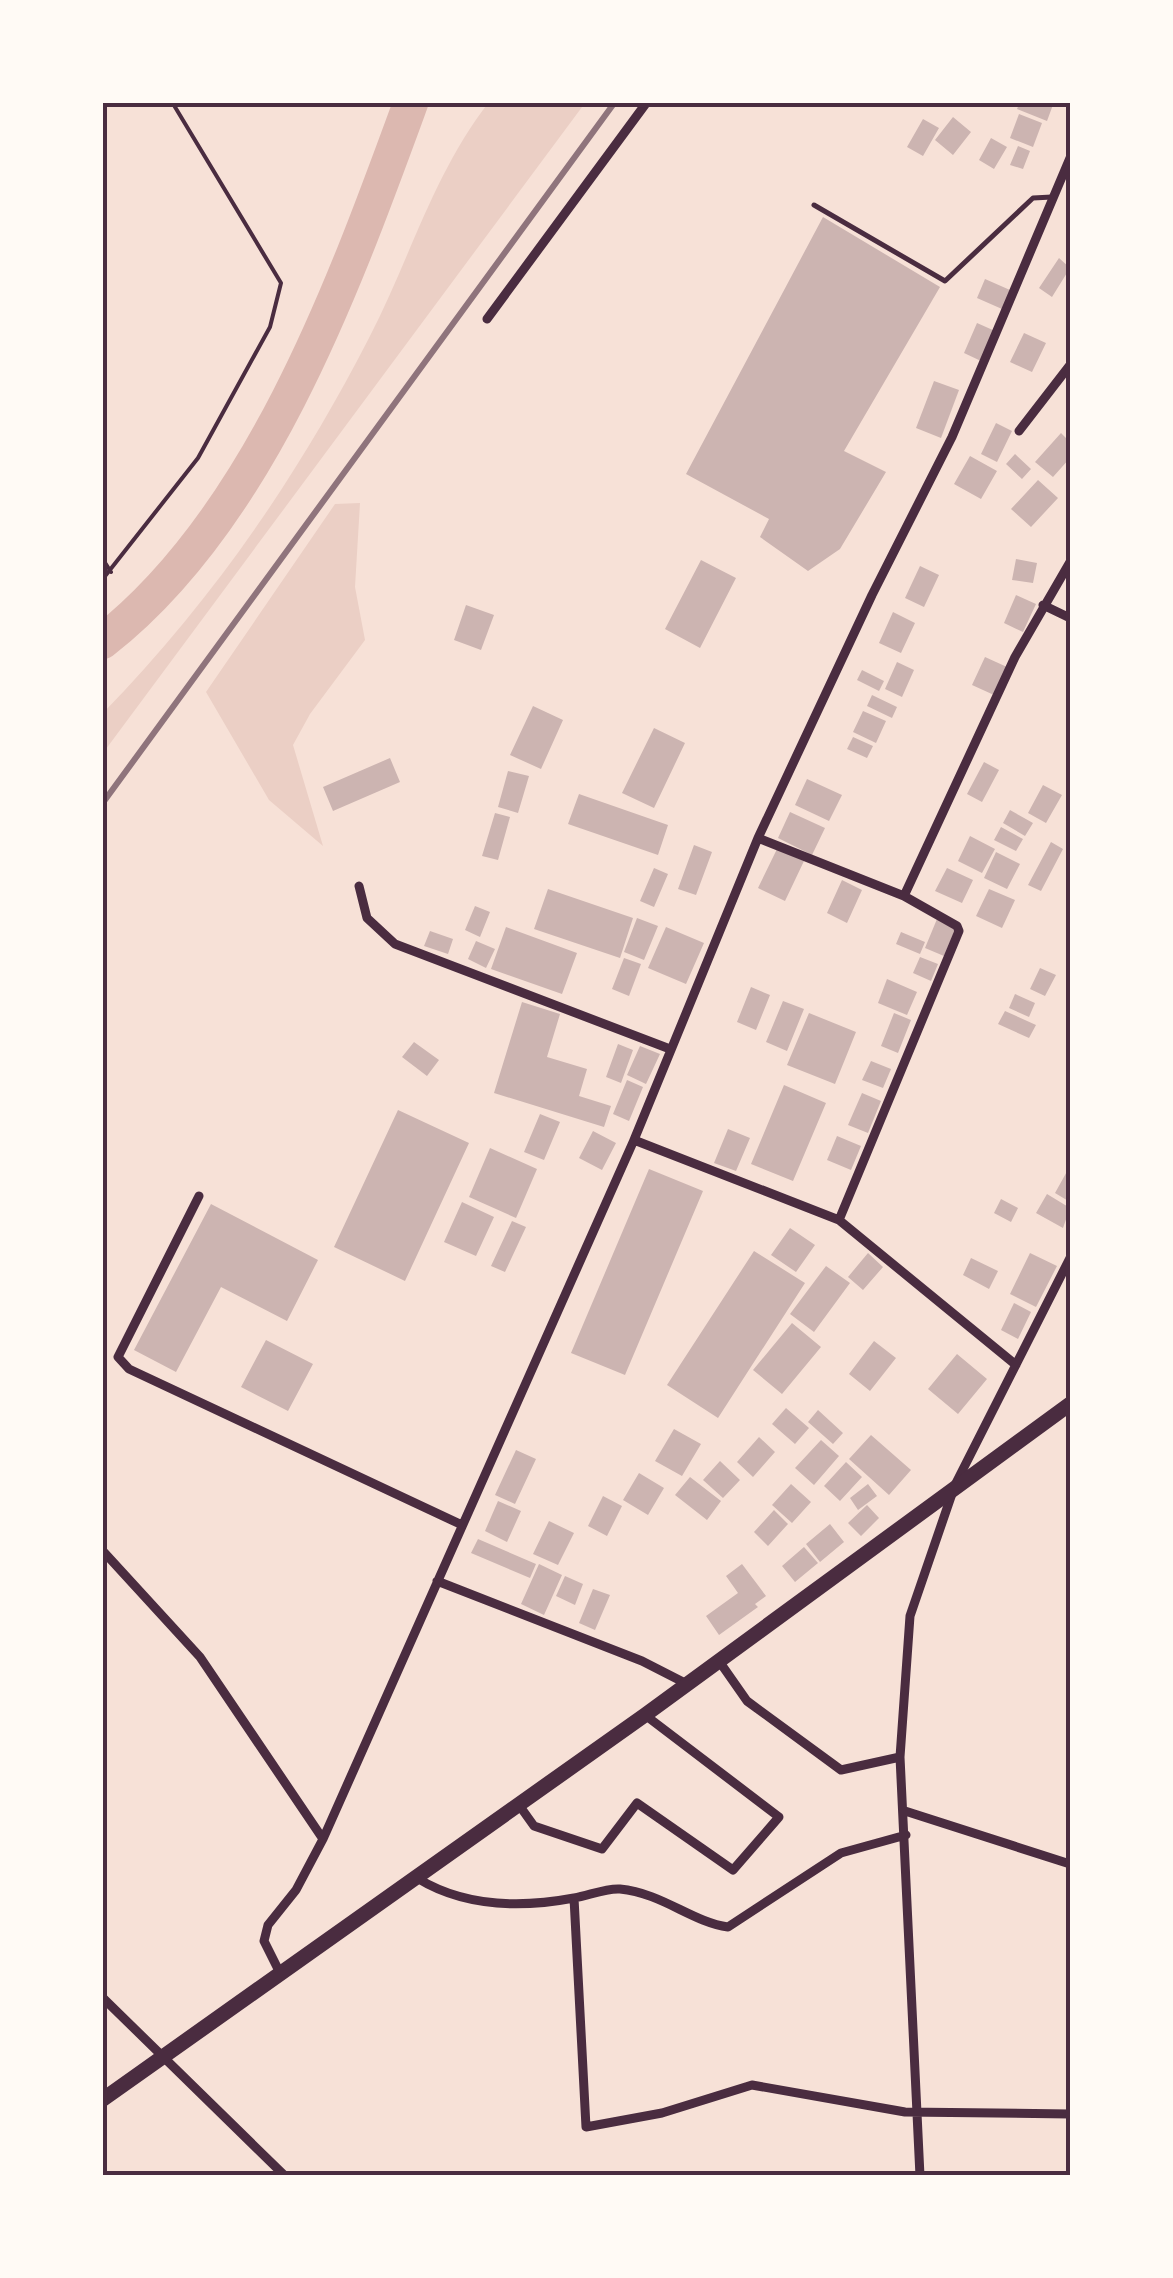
<svg xmlns="http://www.w3.org/2000/svg" width="1173" height="2278" font-family="Raleway,sans-serif">
	<rect width="100%" height="100%" fill="#f7e1d7"/>
	<path fill="#ebcfc5" d="M489,102L585,103L103,753V713C212,601 297,478 369,338C410,259 433,174 489,102Z
		M360,503L355,587L365,640L310,714L293,745L323,846L269,800L206,692L335,504Z"/>
	<g fill="none" stroke-linecap="round" stroke-linejoin="round">
		<path stroke="#dcb8b0" stroke-width="35" d="M102,642C260,519 344,285 411,102"/>
	</g>
	<path fill="#ccb4b1" d="M1020,102H1054L1047,121L1017,109Z
		M1019,114L1042,123L1033,147L1010,138Z
		M953,117L971,132L953,155L935,140Z
		M923,119L939,128L923,156L907,147Z
		M991,138L1007,147L994,169L979,160Z
		M1018,146L1030,151L1023,169L1010,165Z
		M823,217L940,287L844,451L886,472L840,549L808,571L760,537L769,519L686,474Z
		M1059,258L1070,268L1052,297L1039,288Z
		M985,279L1010,290L1002,309L977,298Z
		M977,323L995,331L981,361L964,353Z
		M1024,333L1046,343L1032,372L1010,362Z
		M934,381L959,390L941,438L916,428Z
		M996,423L1012,431L997,462L981,454Z
		M1061,433L1070,442V458L1053,477L1035,462Z
		M1015,454L1031,469L1022,479L1006,464Z
		M970,456L997,471L981,499L954,484Z
		M1038,480L1058,498L1031,527L1011,509Z
		M1016,559L1037,563L1033,583L1012,580Z
		M701,560L736,578L700,648L665,629Z
		M920,566L939,575L924,607L905,598Z
		M1016,595L1036,604L1023,632L1004,623Z
		M466,605L494,615L481,650L454,640Z
		M893,612L915,623L901,653L879,643Z
		M985,657L1007,667L994,695L972,685Z
		M897,662L914,670L902,697L885,689Z
		M862,670L884,681L879,691L857,680Z
		M872,695L897,707L892,718L867,706Z
		M533,706L563,720L541,769L510,755Z
		M863,711L886,721L876,743L853,732Z
		M654,728L685,743L654,808L622,793Z
		M853,737L873,746L867,758L847,749Z
		M390,758L400,782L333,811L323,787Z
		M984,762L999,770L982,802L967,794Z
		M508,771L529,776L518,813L498,807Z
		M807,779L842,795L829,821L795,805Z
		M1043,785L1062,795L1046,823L1028,813Z
		M579,794L668,825L658,855L568,824Z
		M1010,810L1033,823L1025,836L1003,823Z
		M790,812L825,828L812,855L778,838Z
		M495,813L510,817L498,860L482,856Z
		M1001,827L1023,839L1016,851L994,840Z
		M970,836L995,849L982,873L958,861Z
		M1051,842L1063,849L1041,891L1028,885Z
		M694,845L712,852L696,895L678,889Z
		M777,849L804,861L785,901L758,888Z
		M996,852L1020,864L1007,889L984,878Z
		M654,868L668,874L654,907L640,901Z
		M947,868L973,880L962,903L935,891Z
		M842,880L862,890L847,923L827,913Z
		M548,889L633,918L620,958L534,929Z
		M989,889L1015,900L1002,928L976,916Z
		M475,906L490,912L480,937L465,930Z
		M637,918L658,926L644,960L624,952Z
		M937,919L956,927L944,956L925,948Z
		M506,927L577,953L562,994L491,969Z
		M666,927L704,943L686,984L648,968Z
		M430,931L453,939L448,954L424,946Z
		M901,932L925,942L920,954L896,944Z
		M476,941L495,949L486,968L468,959Z
		M920,957L938,964L931,981L913,973Z
		M624,958L641,964L629,996L612,989Z
		M1040,968L1056,975L1045,996L1030,989Z
		M887,979L917,992L907,1015L878,1003Z
		M751,987L770,995L756,1030L737,1022Z
		M1015,994L1035,1003L1029,1017L1009,1008Z
		M783,1001L804,1009L787,1051L766,1042Z
		M522,1002L560,1014L547,1057L587,1069L579,1096L611,1106L604,1127L494,1093Z
		M1005,1011L1036,1025L1029,1038L998,1024Z
		M809,1013L856,1032L835,1084L787,1065Z
		M894,1013L911,1020L898,1053L881,1046Z
		M414,1042L439,1060L427,1076L402,1057Z
		M618,1044L633,1050L621,1083L606,1077Z
		M640,1046L660,1054L646,1084L627,1075Z
		M871,1061L891,1069L883,1088L862,1080Z
		M627,1080L643,1087L629,1121L613,1114Z
		M784,1085L826,1103L793,1181L751,1164Z
		M862,1093L881,1101L868,1133L848,1125Z
		M398,1110L469,1143L405,1281L334,1247Z
		M540,1114L560,1122L544,1160L524,1152Z
		M728,1129L750,1138L736,1171L714,1163Z
		M593,1131L616,1143L602,1170L579,1158Z
		M837,1136L861,1146L851,1170L827,1160Z
		M490,1148L537,1169L516,1218L469,1197Z
		M1070,1166V1202L1055,1193Z
		M649,1169L703,1191L625,1375L571,1353Z
		M1047,1194L1070,1208L1063,1228L1036,1213Z
		M1001,1199L1018,1208L1011,1222L994,1213Z
		M462,1202L494,1217L476,1256L444,1242Z
		M211,1204L318,1260L287,1321L221,1287L176,1372L134,1350Z
		M512,1221L526,1227L505,1272L491,1266Z
		M790,1228L815,1245L796,1272L771,1255Z
		M754,1251L805,1283L718,1418L667,1385Z
		M868,1253L883,1267L863,1290L848,1277Z
		M1030,1253L1057,1266L1036,1307L1010,1294Z
		M971,1258L998,1271L989,1289L963,1275Z
		M826,1266L850,1283L814,1332L790,1314Z
		M1014,1303L1031,1312L1018,1339L1001,1330Z
		M792,1323L821,1347L782,1394L753,1370Z
		M266,1340L313,1364L288,1411L241,1387Z
		M874,1341L896,1358L870,1391L849,1374Z
		M957,1354L987,1379L958,1414L928,1389Z
		M786,1408L809,1428L795,1444L772,1424Z
		M818,1410L843,1433L833,1444L808,1422Z
		M674,1429L701,1444L682,1476L655,1461Z
		M871,1435L911,1470L889,1495L849,1459Z
		M759,1437L775,1452L753,1477L737,1462Z
		M821,1440L839,1456L814,1485L795,1468Z
		M516,1450L536,1459L515,1504L495,1495Z
		M720,1461L740,1480L723,1498L703,1480Z
		M846,1462L862,1477L840,1501L824,1486Z
		M639,1473L664,1488L648,1515L623,1500Z
		M690,1477L721,1501L707,1520L675,1495Z
		M791,1484L811,1502L792,1523L772,1505Z
		M868,1484L877,1496L858,1510L850,1498Z
		M603,1496L622,1506L607,1536L588,1526Z
		M498,1501L521,1511L507,1542L485,1531Z
		M867,1505L879,1518L861,1536L848,1523Z
		M774,1510L788,1524L768,1546L754,1532Z
		M549,1521L574,1533L558,1565L533,1554Z
		M830,1524L844,1542L820,1562L806,1544Z
		M478,1539L536,1564L530,1578L471,1553Z
		M804,1547L818,1563L795,1582L782,1566Z
		M539,1564L562,1575L544,1615L521,1604Z
		M742,1564L766,1596L755,1604L758,1607L719,1635L706,1616L738,1593L726,1576Z
		M565,1576L583,1584L575,1605L556,1596Z
		M593,1589L610,1595L595,1630L579,1623Z"/>
	<g fill="none" stroke-linecap="round" stroke-linejoin="round">
		<path stroke="#4a2c40" stroke-width="4" d="M102,558L111,572
			M102,580L198,458L270,327L281,283L172,102"/>
		<path stroke="#4a2c40" stroke-width="5" d="M814,205L945,281L1033,198L1052,197"/>
		<path stroke="#4a2c40" stroke-width="9" d="M487,319L647,102
			M1019,431L1070,365
			M1043,605L1070,618
			M758,838L904,896L957,926L959,931L839,1220
			M359,886L367,918L395,944L670,1049
			M904,896L1015,657L1070,562
			M634,1140L839,1220L1016,1365
			M199,1196L118,1357L129,1369L460,1524
			M102,1550L200,1657L323,1839
			M437,1581L642,1661L687,1684
			M719,1661L747,1701L841,1770L900,1757
			M519,1805L534,1826L602,1849L637,1803L733,1870L779,1817L645,1715
			M905,1811L1070,1864
			M417,1878C464,1907 521,1908 574,1898C588,1896 605,1888 620,1889C662,1893 692,1922 728,1927L841,1853L906,1835
			M574,1898L586,2127L662,2113L752,2085L905,2112L1070,2114
			M281,1975L264,1941L268,1925L296,1890L323,1839L634,1140L758,838L872,595L952,437L1070,158
			M102,1997L285,2176
			M920,2176L900,1757L910,1616L955,1485L1070,1258"/>
		<path stroke="#4a2c40" stroke-width="15" d="M102,2100L645,1715L1070,1404"/>
		<path stroke="#8f747c" stroke-width="6" d="M102,804L615,102"/>
	</g>
	<rect width="1173" height="2278" fill="none" stroke="#fffaf5" stroke-width="210"/>
	<rect x="105" y="105" width="963" height="2068" fill="none" stroke="#4a2c40" stroke-width="4"/>
</svg>
